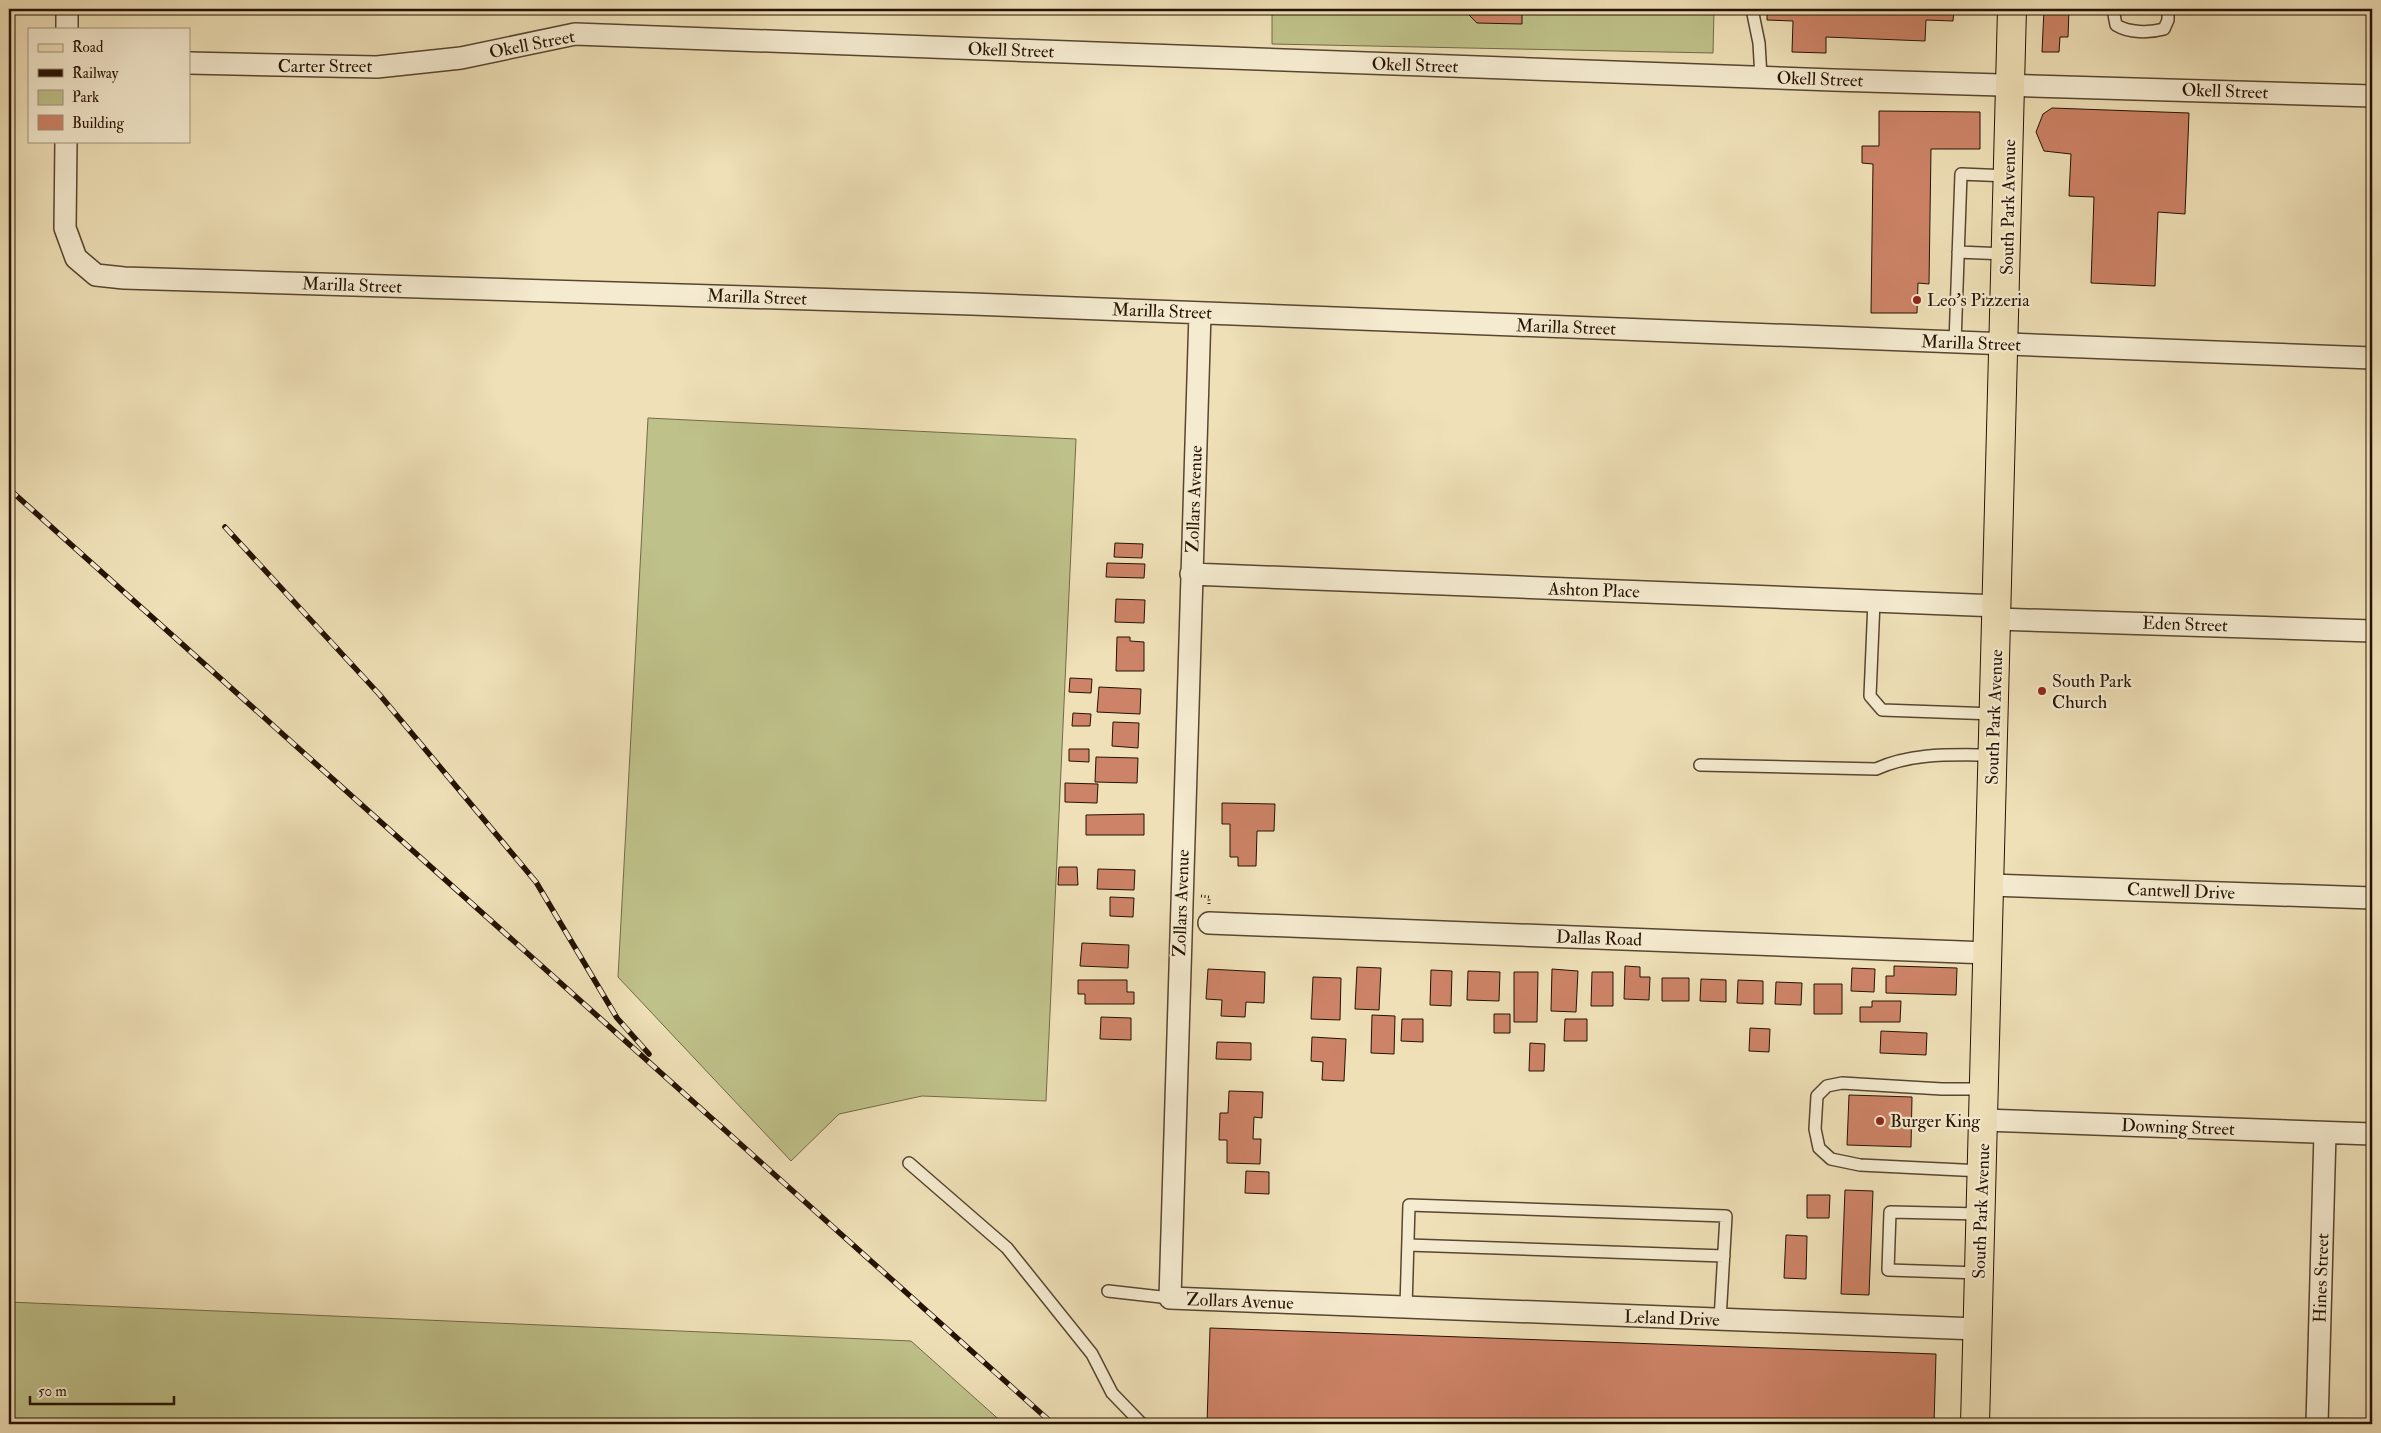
<svg xmlns="http://www.w3.org/2000/svg" width="2381" height="1433" font-family="'IM FELL Double Pica',serif">
	<rect width="100%" height="100%" fill="#efe0b7"/>
	<filter id="stains"><feTurbulence type="fractalNoise" baseFrequency=".004" numOctaves="4"/><feColorMatrix values="0 0 0 0 .2 0 0 0 0 .09 0 0 0 0 .02 0 0 0 .5 -.17"/></filter>
	<radialGradient id="worn" r=".72"><stop offset=".6" stop-color="#630" stop-opacity="0"/><stop offset="1" stop-color="#630" stop-opacity=".3"/></radialGradient>
	<path fill="#bfc18a" stroke="#726a46" d="M1272,9H1714L1713,53L1272,44Z
		M648,418L1076,439L1046,1101L922,1096L839,1114L791,1161L618,977Z
		M9,1302L911,1341L1004,1424H9Z"/>
	<path fill="#cd8367" stroke="#251203" d="M1463,9H1522V24L1477,23Z
		M1767,9H1954L1953,21L1926,20L1925,41L1826,37V53L1792,52L1793,21L1767,20Z
		M2044,9H2069L2068,37H2060L2059,52H2042Z
		M2052,108L2189,113L2185,214L2158,212L2155,286L2091,283L2094,197L2069,196L2071,154L2044,151L2036,132L2043,114Z
		M1879,111L1980,112V149H1931L1929,284L1918,283L1917,313H1871L1873,164L1862,163V146H1879Z
		M1115,543L1143,544L1142,558L1114,557Z
		M1107,563L1145,564L1144,578L1106,577Z
		M1116,599L1145,600L1144,623L1115,622Z
		M1117,637H1130V641L1144,642V671H1116Z
		M1070,678L1092,679L1091,693L1069,692Z
		M1099,687L1141,689L1140,714L1097,712Z
		M1073,713L1091,714L1090,726H1072Z
		M1113,722L1139,723L1138,748L1112,746Z
		M1069,749H1089V762L1069,761Z
		M1096,757L1138,758L1137,783L1095,782Z
		M1065,783L1098,784L1097,803L1065,802Z
		M1222,803L1275,804L1274,831H1257L1256,866H1238V857H1230V824H1222Z
		M1144,814V835H1086V815Z
		M1059,867H1077L1078,885H1058Z
		M1098,869L1135,870L1134,890L1097,889Z
		M1110,897L1134,898L1133,917L1110,916Z
		M1082,943L1129,945L1128,968L1080,966Z
		M1625,966L1640,967V977H1650L1649,1000L1624,999Z
		M1894,966L1957,968L1956,995L1886,993V976H1894Z
		M1357,967L1381,968L1379,1010L1355,1009Z
		M1852,968L1875,969L1874,992L1851,991Z
		M1208,969L1265,972L1264,1003L1246,1002L1245,1017L1221,1016L1222,1000L1206,999Z
		M1552,969L1578,971L1576,1012L1551,1011Z
		M1431,970L1452,971L1451,1006L1430,1005Z
		M1468,971L1500,972L1499,1001L1467,1000Z
		M1514,972H1538L1537,1022H1514Z
		M1592,972H1613V1006H1591Z
		M1313,977L1341,978L1340,1020L1311,1019Z
		M1662,978H1689V1001H1662Z
		M1701,979L1726,980V1002L1700,1001Z
		M1078,980H1127V992H1134V1004H1085V994H1078Z
		M1738,980L1763,981V1004L1737,1003Z
		M1776,982L1802,983L1801,1005L1775,1004Z
		M1814,984H1842V1014H1814Z
		M1872,1001H1901L1900,1022H1860V1007H1872Z
		M1494,1014H1510V1033H1494Z
		M1372,1015L1395,1016L1394,1054L1371,1053Z
		M1101,1017L1131,1018V1040L1100,1039Z
		M1402,1019H1423V1042L1401,1041Z
		M1565,1019H1587V1041H1564Z
		M1750,1028L1770,1029L1769,1052L1749,1051Z
		M1881,1031L1927,1033L1926,1055L1880,1053Z
		M1312,1037L1346,1039L1344,1081L1322,1080L1323,1062L1311,1061Z
		M1217,1042L1251,1043V1060L1216,1059Z
		M1530,1043L1545,1044L1544,1071H1529Z
		M1229,1091L1263,1092L1262,1118L1254,1117L1253,1139H1261L1260,1164L1227,1163V1140H1219L1220,1113H1228Z
		M1849,1095L1912,1097L1911,1147L1847,1145Z
		M1246,1171L1269,1172V1194L1245,1193Z
		M1845,1190L1873,1191L1869,1295L1841,1294Z
		M1807,1195H1830L1829,1218H1807Z
		M1786,1235L1807,1236L1806,1279L1784,1278Z
		M1210,1328L1936,1354L1934,1424H1207Z"/>
	<g fill="none" stroke-linecap="round" stroke-linejoin="round">
		<g stroke="#584630" stroke-width="14">
			<path id="service" d="M1752,9L1759,43L1761,77
				M2113,9L2116,25C2129,33 2149,33 2164,29L2168,20V9
				M1958,252L2006,254
				M1955,343L1961,174L2008,176
				M1874,601L1870,696L1882,710L1995,714
				M1700,765L1876,769C1914,752 1953,755 1993,755
				M909,1163L1007,1248L1092,1354L1112,1393L1142,1424
				M1982,1171L1860,1165L1831,1159L1819,1148L1815,1129L1817,1096L1827,1086L1842,1083L1942,1089H1984
				M1408,1245L1724,1256
				M1979,1273L1888,1270L1890,1212L1981,1214
				M1108,1291L1170,1298
				M1406,1307L1409,1205L1726,1216L1720,1320"/>
		</g>
		<g stroke="#584630" stroke-width="24">
			<path id="minor" d="M67,29V9
				M189,63L377,67L461,58L575,34L1833,80L2372,96
				M66,141L65,228L76,258L96,275L124,278L972,304L2372,358
				M1200,313L1170,1298L1977,1329
				M1191,574L1998,606
				M1997,619L2372,631
				M1990,885L2372,898
				M1209,923L1988,953
				M1983,1120L2372,1134
				M2317,1424L2325,1133"/>
		</g>
		<g stroke="#251203" stroke-width="30">
			<path id="primary" d="M1975,1424L2012,9"/>
		</g>
		<path stroke="#251203" stroke-width="3" stroke-dasharray="1 2.5" stroke-linecap="butt" d="M1201,896L1209,897V905"/>
		<use href="#service" stroke="#f5ebd0" stroke-width="11"/>
		<use href="#minor" stroke="#f5ebd0" stroke-width="21"/>
		<use href="#primary" stroke="#efe0b7" stroke-width="28"/>
		<g stroke="#251203" stroke-width="5.5">
			<path id="rail" d="M9,489L1053,1424
				M225,527L379,694L536,882L617,1018L649,1054"/>
		</g>
		<use href="#rail" stroke="#f5ebd0" stroke-width="4" stroke-dasharray="11" stroke-linecap="butt"/>
	</g>
	<g fill="#8f2418" stroke="#f5ebd0" stroke-width="2">
		<circle cx="1917" cy="300" r="5"/>
		<circle cx="2042" cy="691" r="5"/>
		<circle cx="1880" cy="1121" r="5"/>
	</g>
	<g text-anchor="middle" stroke-width="4.5" stroke-linejoin="round" paint-order="stroke">
		<g font-size="18" fill="#251203" stroke="#f5ebd0">
			<text transform="translate(532 44) rotate(-11)" y="6">Okell Street</text>
			<text transform="translate(1011 50) rotate(2)" y="6">Okell Street</text>
			<text transform="translate(1415 65) rotate(2)" y="6">Okell Street</text>
			<text x="325" y="72">Carter Street</text>
			<text transform="translate(1820 79) rotate(2)" y="6">Okell Street</text>
			<text transform="translate(2225 91) rotate(2)" y="6">Okell Street</text>
			<text transform="translate(2008 207) rotate(-89)" y="6">South Park Avenue</text>
			<text transform="translate(352 285) rotate(2)" y="6">Marilla Street</text>
			<text transform="translate(757 297) rotate(2)" y="6">Marilla Street</text>
			<text transform="translate(1162 311) rotate(2)" y="6">Marilla Street</text>
			<text transform="translate(1566 327) rotate(2)" y="6">Marilla Street</text>
			<text transform="translate(1971 343) rotate(2)" y="6">Marilla Street</text>
			<text transform="translate(1194 499) rotate(-88)" y="6">Zollars Avenue</text>
			<text transform="translate(1594 590) rotate(2)" y="6">Ashton Place</text>
			<text transform="translate(2185 624) rotate(2)" y="6">Eden Street</text>
			<text transform="translate(1994 717) rotate(-88)" y="6">South Park Avenue</text>
			<text transform="translate(2181 891) rotate(2)" y="6">Cantwell Drive</text>
			<text transform="translate(1181 903) rotate(-88)" y="6">Zollars Avenue</text>
			<text transform="translate(1599 938) rotate(2)" y="6">Dallas Road</text>
			<text transform="translate(2178 1127) rotate(2)" y="6">Downing Street</text>
			<text transform="translate(1981 1211) rotate(-88)" y="6">South Park Avenue</text>
			<text transform="translate(2321 1278) rotate(-88)" y="6">Hines Street</text>
			<text transform="translate(1240 1301) rotate(2)" y="6">Zollars Avenue</text>
			<text transform="translate(1672 1318) rotate(2)" y="6">Leland Drive</text>
		</g>
		<g font-size="18" fill="#251203" stroke="#f5ebd0" text-anchor="start">
			<text x="1927" y="306">Leo's Pizzeria</text>
			<text x="2052" y="687">South Park<tspan x="2052" dy="21">Church</tspan></text>
			<text x="1890" y="1127">Burger King</text>
		</g>
	</g>
	<rect width="2381" height="1433" fill="none" stroke="#efe0b7" stroke-width="30"/>
	<rect x="10" y="10" width="2361" height="1413" fill="none" stroke="#251203" stroke-width="2.5"/>
	<rect x="15" y="15" width="2351" height="1403" fill="none" stroke="#251203"/>
	<rect x="28" y="28" width="162" height="115" fill="#f5ebd0" stroke="#a2947e"/>
	<rect x="38" y="44" width="25" height="8" fill="#efe0b7" stroke="#a2947e"/>
	<text x="72" y="52" font-size="15" fill="#251203">Road</text>
	<rect x="38" y="69" width="25" height="8" fill="#251203" stroke="#a2947e"/>
	<text x="72" y="78" font-size="15" fill="#251203">Railway</text>
	<rect x="38" y="90" width="25" height="15" fill="#bfc18a" stroke="#a2947e"/>
	<text x="72" y="102" font-size="15" fill="#251203">Park</text>
	<rect x="38" y="115" width="25" height="15" fill="#cd8367" stroke="#a2947e"/>
	<text x="72" y="128" font-size="15" fill="#251203">Building</text>
	<path d="M30 1396v8h144v-8" fill="none" stroke="#251203" stroke-width="2.5"/>
	<text x="38" y="1396" font-size="15" fill="#251203" stroke="#f5ebd0" stroke-width="4" paint-order="stroke">50 m</text>
	<rect width="100%" height="100%" filter="url(#stains)"/>
	<rect width="100%" height="100%" fill="url(#worn)"/>
</svg>
